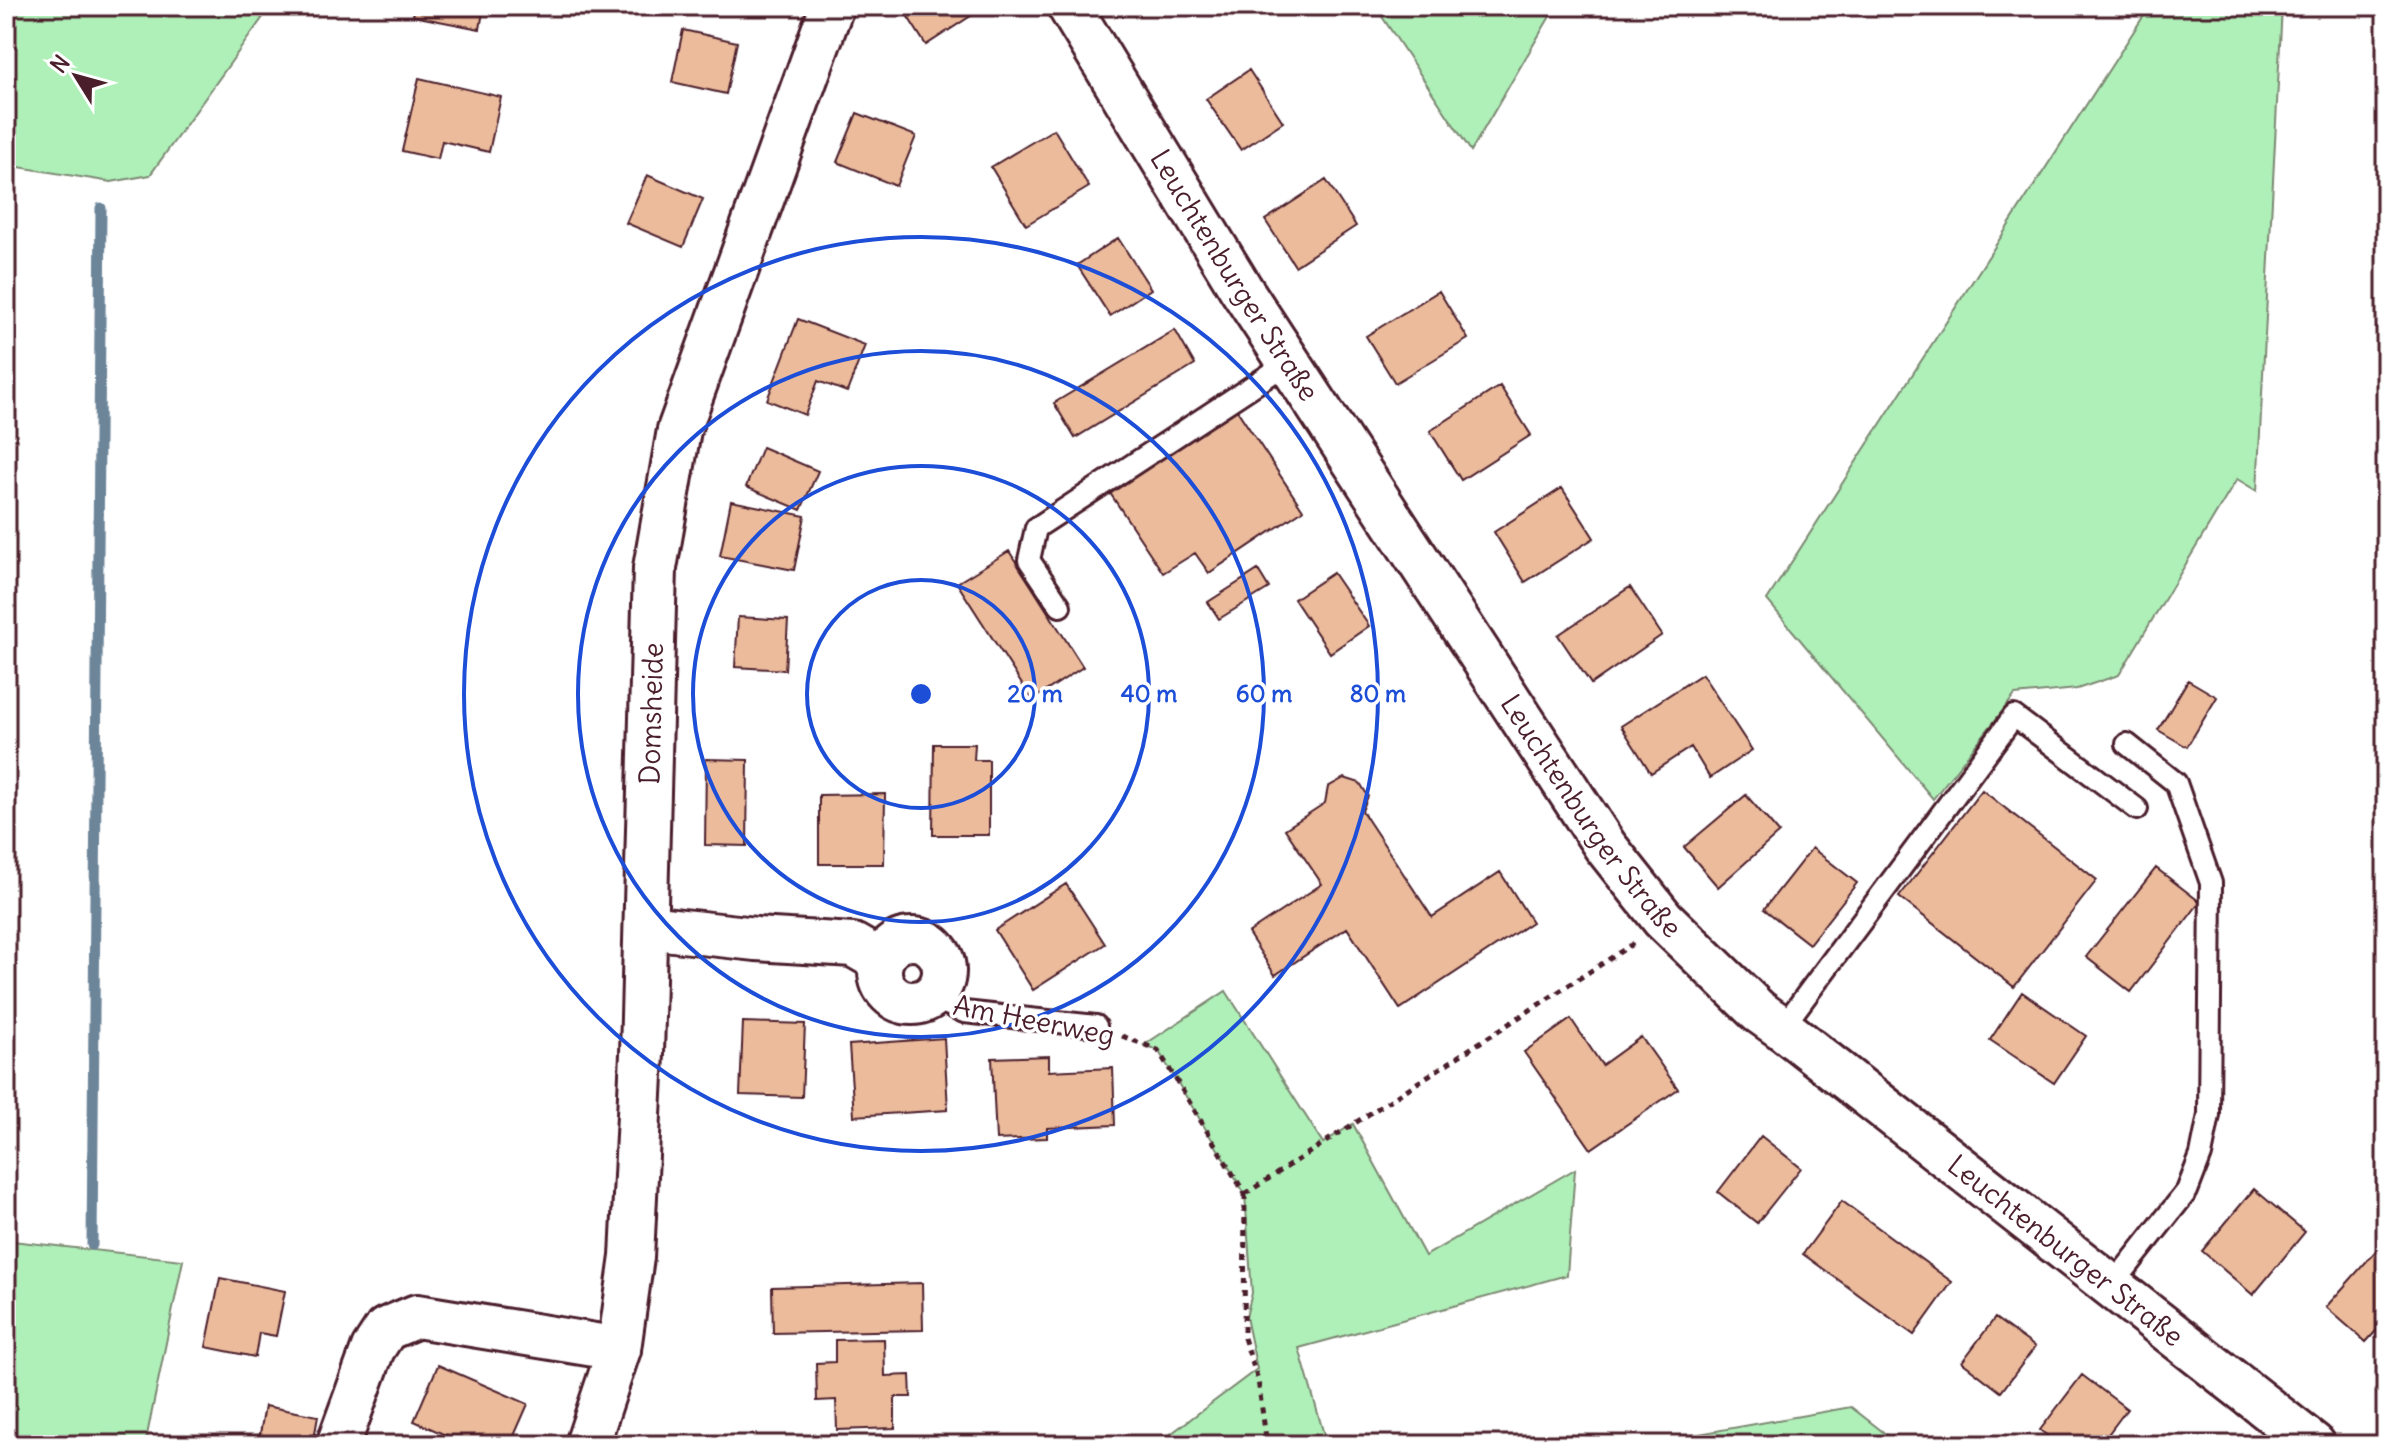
<svg xmlns="http://www.w3.org/2000/svg" width="2392" height="1451" font-family="Delius,sans-serif">
	<rect width="100%" height="100%" fill="#fff"/>
	<filter id="ink" filterUnits="userSpaceOnUse"><feTurbulence type="fractalNoise" baseFrequency=".0125" numOctaves="2"/><feDisplacementMap in="SourceGraphic" scale="16" xChannelSelector="R" yChannelSelector="G"/><feConvolveMatrix kernelMatrix="1 2 1 2 8 2 1 2 1" color-interpolation-filters="sRGB"/></filter>
	<g filter="url(#ink)">
		<path fill="#f9ebe1" d="M6,1241H12L11,1445H6Z"/>
		<path fill="#aff0b9" stroke="#7c8872" stroke-width="2" d="M6,6H271L150,175L111,182L6,165Z
			M1375,6H1556L1471,151Z
			M2150,6H2282L2257,491L2237,479L2119,675L2077,689L2015,695L1933,799L1767,600Z
			M1226,991L1323,1143L1353,1124L1425,1256L1575,1169L1567,1275L1299,1348L1327,1445H1156L1257,1369L1246,1317L1252,1293L1245,1194L1158,1050L1144,1045Z
			M12,1241L183,1260L145,1445H11Z
			M1851,1407L1900,1445H1648V1443Z"/>
		<g fill="none" stroke-linecap="round" stroke-linejoin="round">
			<path stroke="#6c8599" stroke-width="11" d="M92,1245L101,208"/>
		</g>
		<path fill="#ebbb9c" stroke="#4a1f2b" stroke-width="2" d="M415,6H484L480,29L413,16Z
			M901,6H986L926,45Z
			M683,30L737,42L726,94L672,82Z
			M1249,70L1283,122L1241,150L1206,99Z
			M419,78L501,97L489,152L442,141L438,159L402,151Z
			M857,113L916,136L896,186L837,162Z
			M1054,129L1089,187L1026,225L991,167Z
			M647,175L703,199L683,247L626,223Z
			M1326,180L1356,226L1295,266L1265,220Z
			M1118,238L1151,289L1110,316L1077,265Z
			M1439,291L1468,339L1395,383L1366,336Z
			M798,319L865,345L847,392L818,381L805,415L767,400Z
			M1175,330L1195,365L1075,438L1054,403Z
			M1500,386L1531,435L1461,480L1430,431Z
			M1235,407L1303,510L1209,573L1195,553L1163,573L1108,490Z
			M762,447L818,471L801,510L746,487Z
			M1562,488L1594,538L1525,582L1494,532Z
			M731,501L805,516L794,570L720,556Z
			M1009,551L1083,667L1032,700L957,583Z
			M1258,570L1269,588L1219,619L1208,602Z
			M1333,573L1369,626L1330,653L1294,599Z
			M1630,587L1662,635L1591,684L1558,635Z
			M738,617L788,620L785,670L735,667Z
			M1702,674L1752,750L1710,778L1691,747L1651,773L1621,726Z
			M2188,680L2217,697L2187,747L2158,730Z
			M934,744H975L974,760H989V835H933Z
			M706,759L748,760L747,846L705,845Z
			M1344,778L1360,783L1368,796L1362,811L1432,917L1500,872L1532,922L1400,1009L1347,928L1275,975L1248,933L1322,884L1285,829L1325,803L1328,787Z
			M1982,790L2097,880L2014,987L1899,897Z
			M885,794L884,864H819V795Z
			M1746,795L1779,833L1718,887L1684,847Z
			M1812,848L1857,883L1809,944L1764,909Z
			M2156,868L2200,902L2131,992L2086,957Z
			M1066,884L1105,944L1033,990L995,930Z
			M2022,992L2086,1036L2054,1083L1990,1040Z
			M1571,1019L1602,1065L1641,1037L1678,1089L1591,1149L1524,1052Z
			M743,1022L805,1024L802,1097L740,1095Z
			M944,1038L948,1110L854,1116L849,1045Z
			M1049,1056V1071L1113,1068L1115,1125L1047,1128V1138L996,1140L992,1058Z
			M1761,1136L1801,1168L1757,1223L1718,1192Z
			M2254,1189L2305,1232L2253,1295L2202,1251Z
			M1842,1201L1952,1282L1914,1335L1803,1254Z
			M2381,1245L2386,1250V1320L2366,1342L2326,1307Z
			M220,1278L285,1291L276,1336L259,1333L255,1357L206,1347Z
			M922,1283L923,1330L773,1333L772,1287Z
			M1995,1318L2035,1347L2001,1392L1962,1362Z
			M884,1339L885,1376L910,1375L911,1397H895V1428L837,1430L836,1400L817,1401L816,1363L835,1362V1340Z
			M438,1365L528,1404L510,1445H468L414,1421Z
			M2082,1375L2127,1409L2100,1445H2059L2040,1430Z
			M265,1406L318,1416L313,1445H258Z"/>
		<g fill="none" stroke-linecap="round" stroke-linejoin="round">
			<g stroke="#4a1f2b" stroke-width="26">
				<path id="lane" d="M1060,606L1029,560L1036,528L1289,362
					M932,997L964,1012L1096,1026
					M1782,1028L2014,716L2137,809
					M2111,1287L2187,1191L2201,1155L2209,1115L2211,883L2176,783L2127,744"/>
			</g>
			<g stroke="#4a1f2b" stroke-width="48">
				<g id="street">
					<path id="s1" d="M1069,6L1241,289L1605,846L1663,919L1758,1011L1782,1028L2314,1445"/>
					<path d="M646,927L756,939L853,945L881,961"/>
					<circle cx="912" cy="971" r="32"/>
					<path d="M338,1445L373,1349L386,1329L417,1316L619,1349"/>
					<path id="s2" d="M587,1445L619,1349L632,1257L642,1054L655,568L679,430L832,6"/>
				</g>
			</g>
			<path stroke="#4a1f2b" stroke-width="5" stroke-dasharray="6 6" stroke-linecap="butt" d="M1122,1036L1158,1050L1245,1194
				M1245,1194L1634,943
				M1245,1194L1244,1338L1258,1380L1267,1445"/>
			<use href="#lane" stroke="#fff" stroke-width="20"/>
			<use href="#street" stroke="#fff" stroke-width="42"/>
		</g>
	</g>
	<g fill="none" stroke="#1d4ed8" stroke-width="4">
		<circle cx="921" cy="694" r="114"/>
		<circle cx="921" cy="694" r="228"/>
		<circle cx="921" cy="694" r="343"/>
		<circle cx="921" cy="694" r="457"/>
	</g>
	<g text-anchor="middle" stroke-width="7" stroke-linejoin="round" paint-order="stroke">
		<g font-size="28" fill="#4a1f2b" stroke="#fff">
			<text dy="10" stroke="none"><textPath href="#s1" startOffset="316">Leuchtenburger Straße</textPath></text>
			<text dy="10" stroke="none"><textPath href="#s2" startOffset="738">Domsheide</textPath></text>
			<text dy="10" stroke="none"><textPath href="#s1" startOffset="964">Leuchtenburger Straße</textPath></text>
			<text transform="translate(1034 1020) rotate(11)" y="10">Am Heerweg</text>
			<text dy="10" stroke="none"><textPath href="#s1" startOffset="1612">Leuchtenburger Straße</textPath></text>
		</g>
	</g>
	<circle cx="921" cy="694" r="12" fill="#1d4ed8" stroke="#fff" stroke-width="4"/>
	<g font-size="24" text-anchor="middle" font-weight="bold" fill="#1d4ed8" stroke="#fff" stroke-width="7" stroke-linejoin="round" paint-order="stroke">
		<text x="1035" y="702">20 m</text>
		<text x="1149" y="702">40 m</text>
		<text x="1264" y="702">60 m</text>
		<text x="1378" y="702">80 m</text>
	</g>
	<rect width="2392" height="1451" fill="none" stroke="#fff" stroke-width="32"/>
	<rect x="16" y="16" width="2360" height="1419" fill="none" stroke="#4a1f2b" stroke-width="3" filter="url(#ink)"/>
	<g transform="translate(76 76) rotate(307)" stroke="#ffffff" stroke-width="6" paint-order="stroke">
	<path d="M0-6L14 30L0 20L-14 30Z" fill="#4a1f2b"/>
	<text y="-12" font-size="22" font-weight="bold" text-anchor="middle" fill="#4a1f2b">N</text>
	</g>
</svg>
